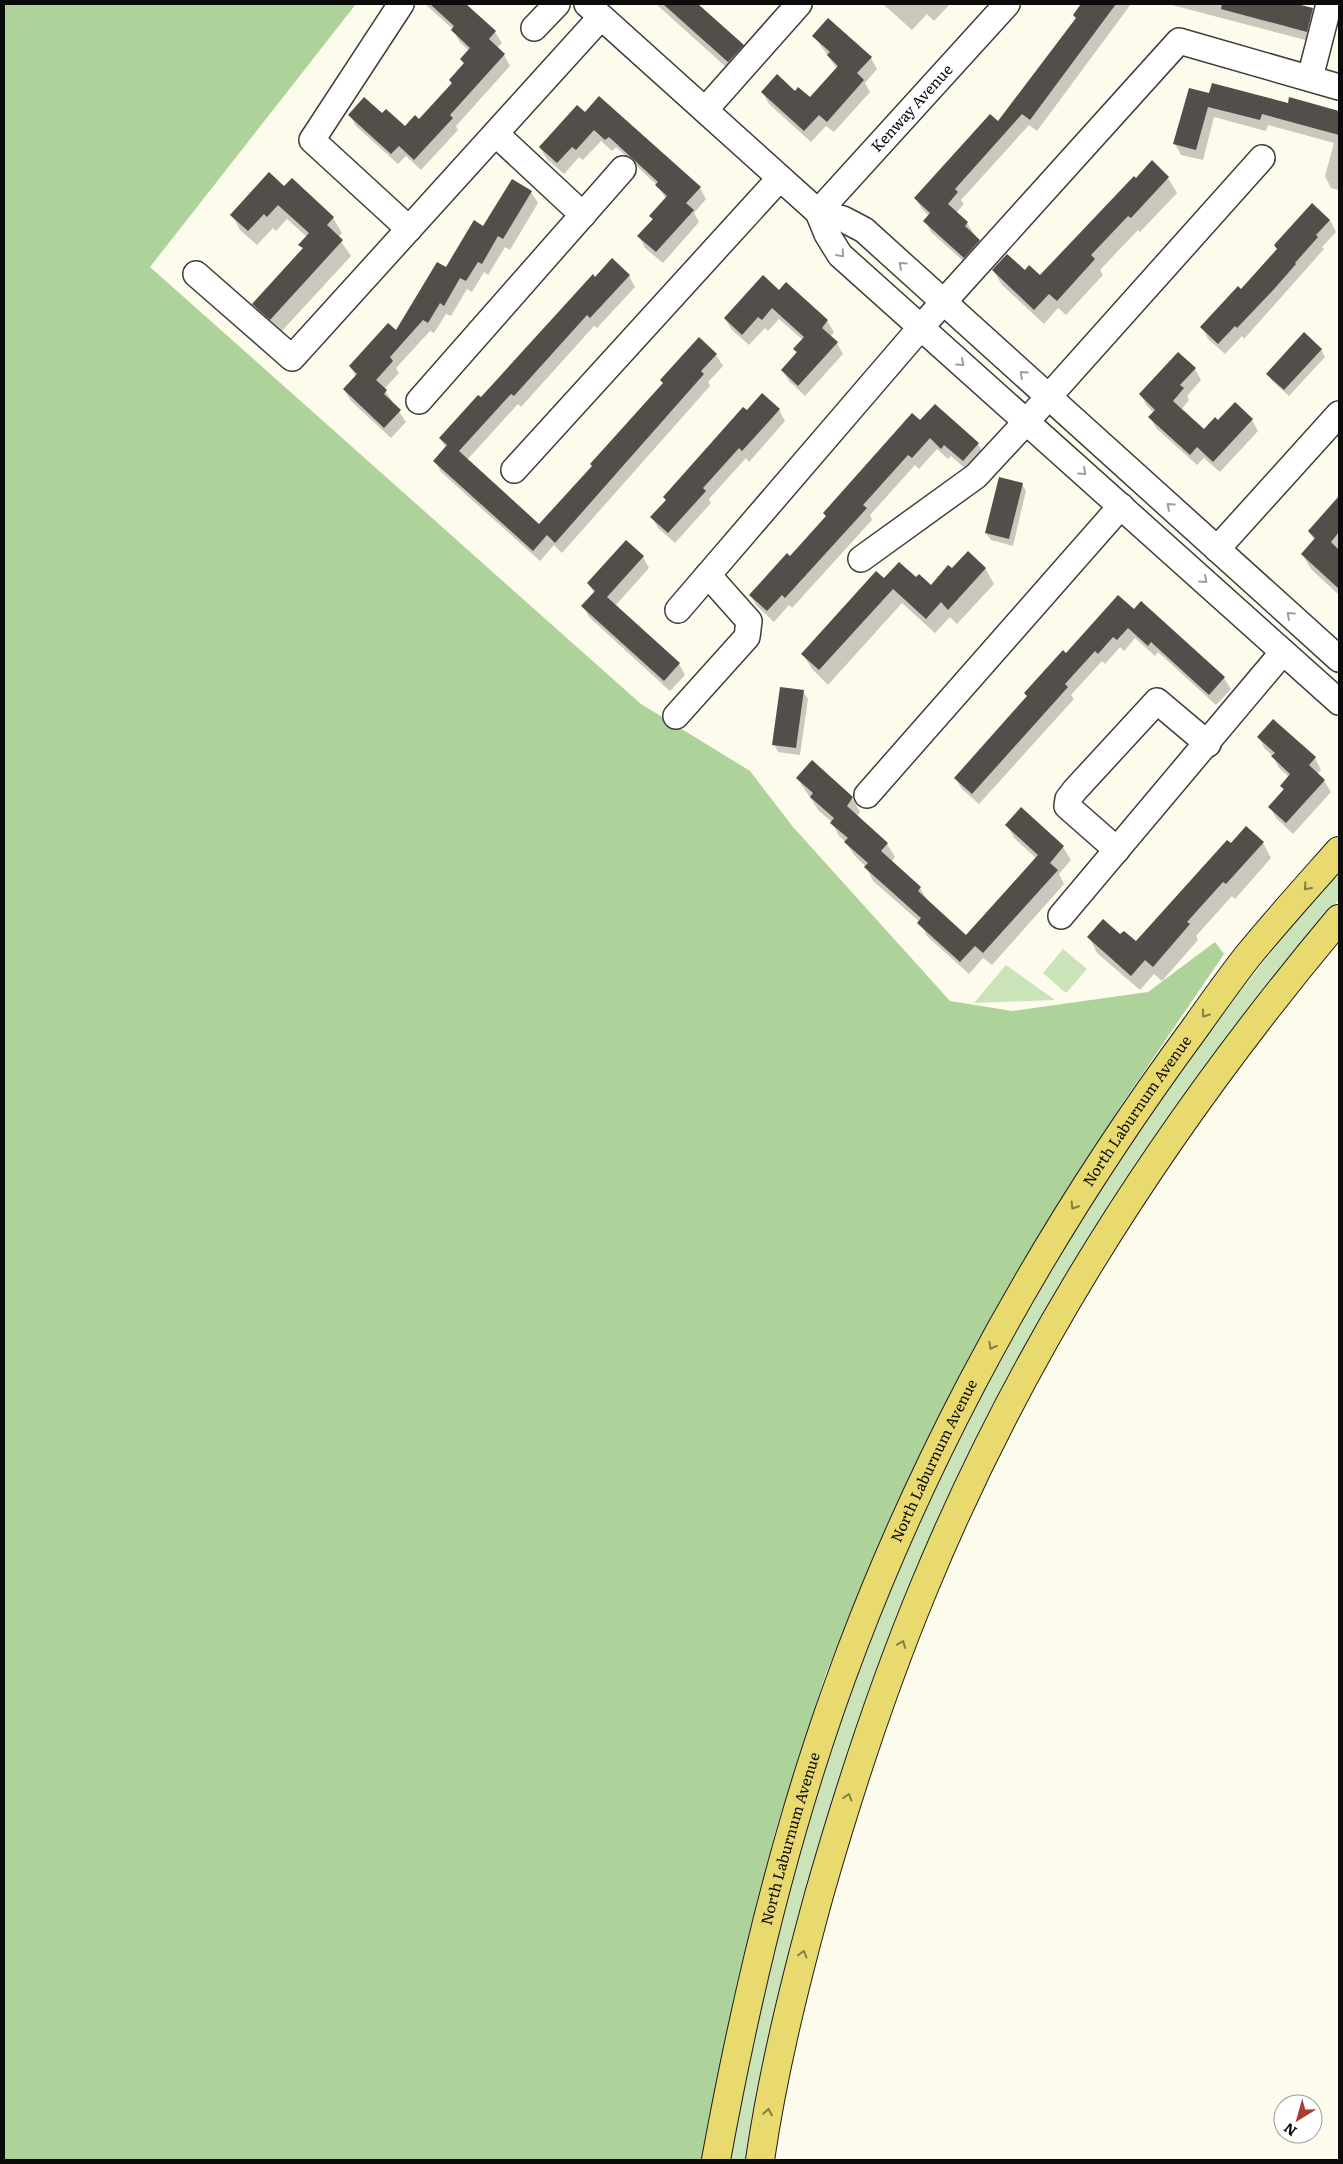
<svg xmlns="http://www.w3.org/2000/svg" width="1343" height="2164" font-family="Literata,serif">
	<rect width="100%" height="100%" fill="#fdfbeb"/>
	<path fill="#cae3b9" d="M1339,873V898L1325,921L1215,1062L891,1642L749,2160H727L797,1845L843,1704L893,1576L952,1449L1012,1331L1094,1194L1180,1067L1296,921Z
		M1063,949L1087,969L1066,993L1043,973Z
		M1006,965L1055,1000L974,1003Z"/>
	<path fill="#add29a" d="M4,4H356L150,267L641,704L750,771L793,827L950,1001L1012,1011L1148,992L1215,942L1224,954L1120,1107L979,1342L891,1520L826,1673L776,1829L737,1984L707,2160H4Z"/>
	<path fill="#0003" d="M425,4H464L495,32L502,43L497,48L504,55L510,66L456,126L458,130L421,170L406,156L398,164L356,126L350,115H382L405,128L419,121L452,84L450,80L464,64L461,59L469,51L459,41L453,29Z
		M656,4H697L743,45L752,60L737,77Z
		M883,4H950L934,21L927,14L912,30Z
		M1083,4H1131L1037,131L1029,125L961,200L964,204L956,213L967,223L986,252L971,268L931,232L925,221L929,216L922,209L915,198L998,123L1076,19L1074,15Z
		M1168,4H1292L1312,9L1319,20L1313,42Z
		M814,36L871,58L877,69L865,83L870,92L834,132L826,126L811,142L769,104L763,93L795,92L810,99L837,69Z
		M1210,94L1288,105L1290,99L1339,112V190L1331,188L1325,176L1334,143L1268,125L1266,131L1214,117L1203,160L1181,155L1175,144Z
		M577,107L700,188L706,199L694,213L699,222L663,263L645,248L639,236L653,221L651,216L666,199L657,185L616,147L612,151L601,141L583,160L579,157L564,174L547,159L540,148Z
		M1168,178L1177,193L1140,232L1138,230L1100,270L1103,275L1066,315L1058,308L1044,324L1002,285L993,270L1025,272L1040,277L1136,179Z
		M292,180L333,218L342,233L338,237L351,256L279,334L262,319L254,304L303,250L300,245L307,237L287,219L276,231L273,228L257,245L240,230L232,215L285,188Z
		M531,192L538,203L510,250L505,247L488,275L484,272L472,292L467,289L451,316L446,314L434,333L430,331L396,368L399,373L384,389L406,422L391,438L351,401L344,390L356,377L350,366L396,332L446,269L484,227Z
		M1330,220L1336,232L1322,247L1324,249L1244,339L1242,336L1225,354L1208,339L1202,327L1241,290Z
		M629,276L635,287L597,328L594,326L521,407L518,404L467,460L539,526L716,355L723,366L708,382L710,386L562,553L554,545L540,561L441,472L435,461L446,448L440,438L481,399L595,278Z
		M786,284L827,321L834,332L830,337L837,343L843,354L805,396L789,381L782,370L797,354L794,349L803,340L779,319L768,331L765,328L749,345L732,330L725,319L779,292Z
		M1321,349L1325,357L1289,396L1272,381L1268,374Z
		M1195,369L1201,380L1187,396L1189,400L1181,410L1204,431L1218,422L1252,420L1258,431L1220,472L1204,458L1197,465L1156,428L1150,417L1154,413L1147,406L1140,394Z
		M779,410L785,421L749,462L746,458L709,499L711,503L675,543L658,528L652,517L667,501L664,497L747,412Z
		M920,422L978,444L984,455L969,472L951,456L948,459L937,449L919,469L915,465L870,515L872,520L792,608L789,605L774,622L757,606L750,595L790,557L827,517L824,513Z
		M1022,484L1026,491L1013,546L991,540L986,533Z
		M1339,498V595L1311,569L1302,554L1315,541L1309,532Z
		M643,557L649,568L615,606L679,664L685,675L670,691L589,617L583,606L594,593L588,583Z
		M985,568L994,584L957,624L950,617L935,633L902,603L828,685L812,669L803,654L884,579L916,578L931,587L953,570Z
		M1118,597L1224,678L1231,689L1216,705L1158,652L1155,656L1135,638L1124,651L1120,647L1105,664L1102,661L1071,695L1074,699L979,804L962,789L955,778Z
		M803,692L808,699L800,755L778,752L774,744Z
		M1273,721L1315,758L1321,770L1317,774L1324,781L1331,792L1293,834L1276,818L1270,807L1284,791L1281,786L1289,777L1279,768L1273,756L1265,749L1259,738Z
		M812,762L852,798L860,812L857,816L887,844L895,857L891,862L920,888L928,901L966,937L1037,859L1014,838L1007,825L1063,847L1071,860L1059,874L1064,884L992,965L983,958L969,974L927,936L920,922L873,881L866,867L854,855L846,842L839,836L832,822L819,811L797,778Z
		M1263,843L1271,858L1235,899L1232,896L1196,936L1198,940L1162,981L1154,974L1140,990L1097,953L1089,937L1120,936L1136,943L1231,844Z"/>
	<path fill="#524e49" d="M430,4H466L496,31L489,39L505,54L450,115L453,118L414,160L399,146L391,154L348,115L364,97L382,113L386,109L405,126L415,115L419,119L452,83L449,80L464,63L460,59L470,48L451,30L454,26Z
		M663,4H698L744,45L728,62Z
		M1081,4H1116L1030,120L1022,114L955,189L958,192L948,204L968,222L965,226L980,240L964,258L923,221L930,213L914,198L990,114L998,121L1076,18L1073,15Z
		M1222,4H1297L1313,8L1307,32L1221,9Z
		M828,18L872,57L857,73L864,80L827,122L819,115L804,131L761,92L777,74L795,91L798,87L810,97L838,66L827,55L830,52L812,36Z
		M1212,83L1288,103L1289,97L1339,111V135L1262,114L1260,120L1208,107L1196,150L1173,144L1189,88L1209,93Z
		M599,96L701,187L686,203L694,210L656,252L637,236L653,219L649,216L667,196L655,185L658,182L633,159L609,137L605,140L594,130L576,150L572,147L557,163L539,147L577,105L585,112Z
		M1152,160L1169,177L1131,218L1128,216L1091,255L1095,259L1057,301L1049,294L1034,310L992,270L1007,254L1025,270L1029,265L1040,275L1134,176L1136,178Z
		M269,172L284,186L292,178L334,217L327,225L343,240L270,320L252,304L303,248L298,245L309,233L278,205L267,217L264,214L248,231L230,215Z
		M512,179L532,191L503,239L498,236L482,264L478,262L466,281L460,278L444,306L440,303L428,323L423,320L390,357L393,361L376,380L387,390L384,394L401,410L384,428L343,389L357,374L349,366L388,323L396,330L437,262L446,267L474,220L483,226Z
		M1312,203L1330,220L1316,235L1318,237L1295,263L1296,264L1275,288L1237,328L1235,326L1218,344L1200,327L1238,286L1241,289L1277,249L1274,245Z
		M612,258L630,275L590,318L587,315L514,396L511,394L459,451L539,524L592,466L590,464L663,383L660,380L699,337L717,354L701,371L704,374L555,543L547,535L533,551L433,461L447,445L439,438L478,395L481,397L593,274L595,277Z
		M763,275L779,290L786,282L828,320L822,328L838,342L798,386L781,370L797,352L793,349L804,337L772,308L762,320L758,317L742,335L724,318Z
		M1304,332L1322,349L1284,390L1266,374Z
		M1178,352L1196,368L1180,385L1184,388L1173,401L1204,429L1215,417L1218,420L1235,402L1253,419L1213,462L1197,447L1190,455L1148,417L1155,410L1139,394Z
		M762,393L780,409L742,451L739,448L703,488L706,491L668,533L650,517L666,500L663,497L743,407L747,410Z
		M935,404L979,443L963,461L944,445L941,449L930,438L912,458L908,455L863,505L867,508L785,598L782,595L767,611L749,595L787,553L790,556L826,516L823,513L912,413L920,420Z
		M999,477L1023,483L1009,539L985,533Z
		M1339,496V532L1331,542L1339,550V589L1301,554L1315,538L1308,531Z
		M626,540L644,556L607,597L680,663L664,681L581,606L595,591L587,583Z
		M968,551L986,568L948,610L941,602L926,619L893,589L819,670L801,654L876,571L884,578L899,562L916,577L919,574L931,585L948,565L952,568Z
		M1118,595L1134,609L1141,601L1225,677L1209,695L1151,642L1148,646L1128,628L1117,640L1113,637L1098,654L1095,651L1065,684L1068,687L972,794L954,778L1027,696L1024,693L1063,650L1066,653Z
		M780,687L804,690L796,748L772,745Z
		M1273,719L1316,757L1309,765L1325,780L1286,823L1268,807L1284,789L1280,786L1290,774L1271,756L1275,753L1257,737Z
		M812,760L853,797L847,806L888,843L881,851L921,887L918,891L966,935L1038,855L1005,825L1021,807L1064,846L1050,863L1058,870L983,953L975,946L960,962L917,923L921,918L864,867L868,863L844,842L848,838L830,823L834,818L810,797L813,793L796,778Z
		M1246,826L1264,842L1226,884L1223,882L1187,922L1190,924L1153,967L1145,960L1131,976L1087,937L1103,919L1120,934L1124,931L1136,941L1227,840L1231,843Z"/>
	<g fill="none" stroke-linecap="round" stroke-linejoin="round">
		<g stroke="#3e3e3e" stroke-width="28">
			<g id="minor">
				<path d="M401,4L312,140L409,229"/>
				<path d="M587,4L818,212L827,234L840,255L1339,702"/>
				<path d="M534,28L557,4"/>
				<path d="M1310,78L1329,4"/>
				<path d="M705,110L799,4"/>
				<path d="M496,134L583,215"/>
				<path d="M818,212L843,219L864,230L1339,659"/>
				<path id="s1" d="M818,212L1007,4"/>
				<path d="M196,274L292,358L601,17"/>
				<path d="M419,401L623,169"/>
				<path d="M514,470L780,178"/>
				<path d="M1217,549L1339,414"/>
				<path d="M861,559L976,476L1026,422L1262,158"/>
				<path d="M678,610L921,327L1179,41L1339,87"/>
				<path d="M676,716L747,637L749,621L708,575"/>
				<path d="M867,795L1121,506"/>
				<path d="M1117,850L1067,806L1068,799L1075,790L1157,701L1208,744"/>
				<path d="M1061,916L1283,652"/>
			</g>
		</g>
		<g stroke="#1c1c1c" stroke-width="30">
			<g id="major">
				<path id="s2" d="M716,2160C740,2029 769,1900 809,1773C893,1505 1029,1253 1195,1028C1212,1004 1229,980 1247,957C1277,920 1308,886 1339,851"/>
				<path d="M760,2160C773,2071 795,1983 819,1895C849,1790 883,1686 925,1585C1025,1343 1170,1120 1339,919"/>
			</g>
		</g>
		<use href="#minor" stroke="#fff" stroke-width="25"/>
		<use href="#major" stroke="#e9da6f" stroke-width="28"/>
	</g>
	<defs><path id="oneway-chevron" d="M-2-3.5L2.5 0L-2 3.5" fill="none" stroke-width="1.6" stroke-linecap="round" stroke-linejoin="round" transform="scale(1.25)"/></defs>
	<g stroke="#9d9d9d">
		<use href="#oneway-chevron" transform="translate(841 254) rotate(49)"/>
		<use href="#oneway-chevron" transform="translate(902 265) rotate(-138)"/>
		<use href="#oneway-chevron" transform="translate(961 363) rotate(42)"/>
		<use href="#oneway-chevron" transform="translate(1023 374) rotate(-138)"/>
		<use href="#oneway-chevron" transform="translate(1083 472) rotate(42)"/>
		<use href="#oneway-chevron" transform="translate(1170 506) rotate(-138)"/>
		<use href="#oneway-chevron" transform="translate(1204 580) rotate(42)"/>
		<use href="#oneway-chevron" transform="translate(1290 615) rotate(-138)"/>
	</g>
	<g stroke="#857d42">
		<use href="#oneway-chevron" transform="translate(1307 887) rotate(132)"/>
		<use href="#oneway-chevron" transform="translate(1205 1014) rotate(126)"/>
		<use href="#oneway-chevron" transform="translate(1074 1206) rotate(122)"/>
		<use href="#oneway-chevron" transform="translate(992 1346) rotate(119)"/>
		<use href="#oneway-chevron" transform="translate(902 1644) rotate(-68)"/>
		<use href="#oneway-chevron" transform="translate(848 1797) rotate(-73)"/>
		<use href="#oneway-chevron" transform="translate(803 1954) rotate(-75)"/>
		<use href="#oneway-chevron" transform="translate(768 2112) rotate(-80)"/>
	</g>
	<g text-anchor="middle" stroke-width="5" stroke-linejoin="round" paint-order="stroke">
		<g font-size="15" fill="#0b0b0b" stroke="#fff">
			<text dy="5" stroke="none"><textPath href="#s1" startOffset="140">Kenway Avenue</textPath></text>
			<text dy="5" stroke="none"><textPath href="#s2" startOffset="1140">North Laburnum Avenue</textPath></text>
			<text dy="5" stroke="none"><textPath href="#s2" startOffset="735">North Laburnum Avenue</textPath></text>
			<text dy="5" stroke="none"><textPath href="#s2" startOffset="330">North Laburnum Avenue</textPath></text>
		</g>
	</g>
	<rect width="1343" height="2164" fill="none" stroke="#0b0b0b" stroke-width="10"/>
	<g transform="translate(1298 2119) rotate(217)"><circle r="24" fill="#ffffff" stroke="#9d9d9d"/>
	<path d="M0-4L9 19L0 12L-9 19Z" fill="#ab3c33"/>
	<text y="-8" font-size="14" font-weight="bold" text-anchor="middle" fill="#0b0b0b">N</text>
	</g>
</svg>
